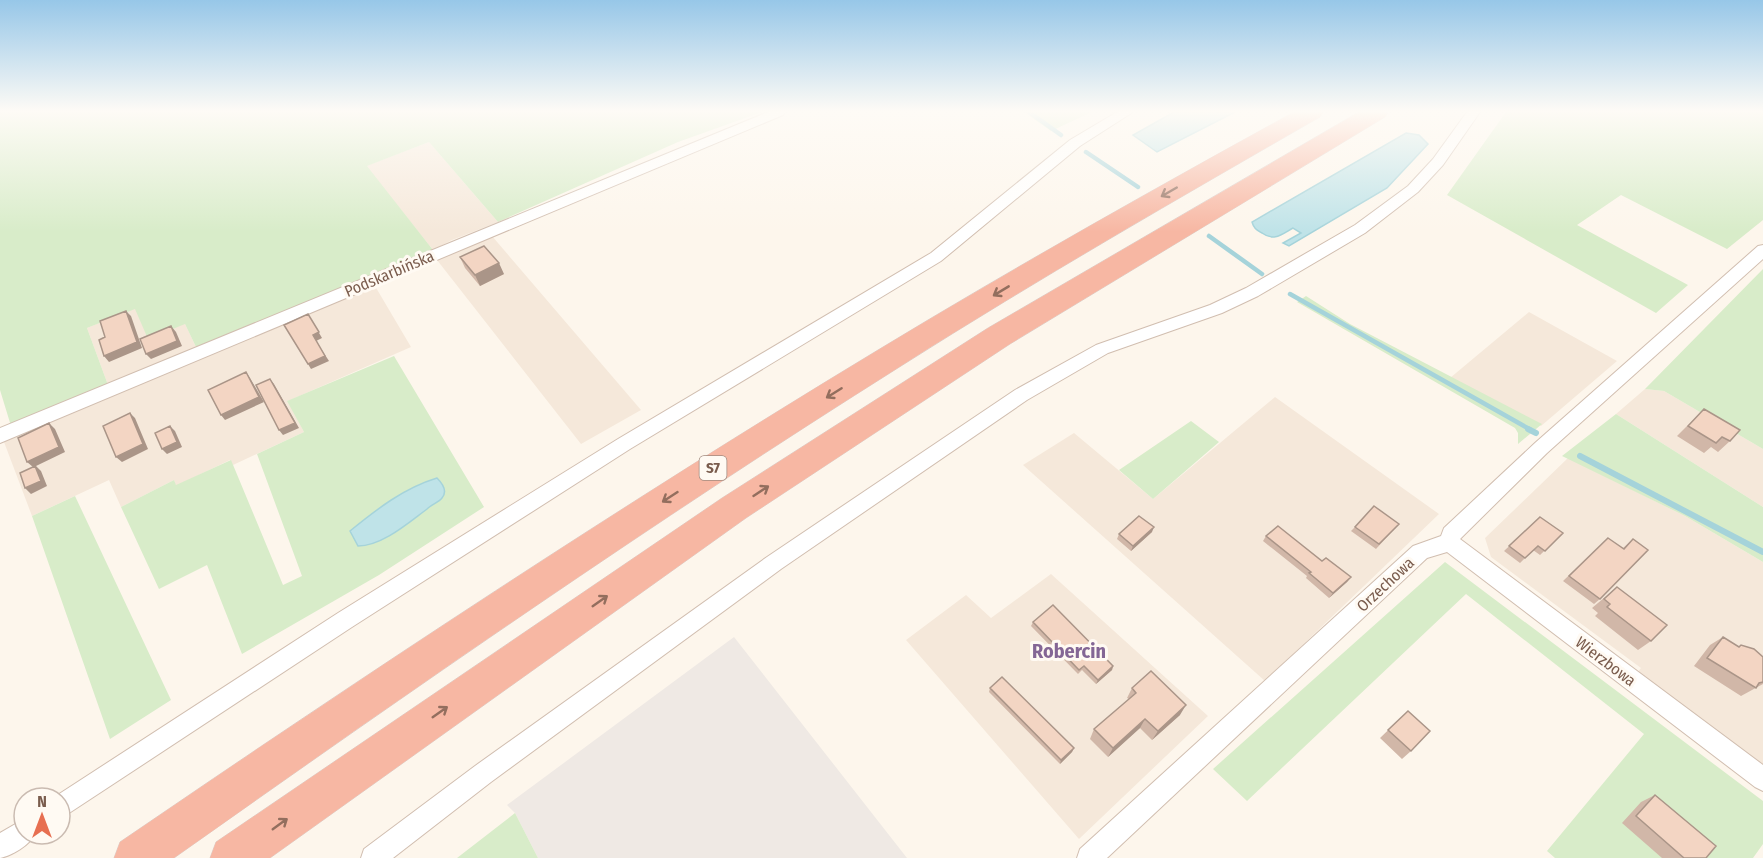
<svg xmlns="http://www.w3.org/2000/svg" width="1763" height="858" font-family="'Fira Sans Condensed',sans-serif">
	<rect width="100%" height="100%" fill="#fdf6ec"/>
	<path fill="#f5e8da" d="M429,142L498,222L452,240L433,250L366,166Z
		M492,236L641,410L581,444L437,260Z
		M375,286L411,347L288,401L304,432L233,465L230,460L176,486L174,480L121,507L109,480L32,516L4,442Z
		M135,308L185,324L196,347L108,385L87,328Z
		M1529,312L1617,361L1541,426L1450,378Z
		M1645,389L1664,391L1763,449V507L1616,414Z
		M1275,397L1439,514L1265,681L1023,465L1074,433L1153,499Z
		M1568,458L1685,516L1763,562V767L1637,673L1641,668L1491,557L1485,538Z
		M1051,574L1208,716L1079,839L906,640L966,595L991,618Z"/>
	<path fill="#efe9e4" d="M734,637L907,858H538L515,813L507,805Z"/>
	<path fill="#d8ecc9" d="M0,112H762L678,142L498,222L429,142L367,166L433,250L196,347L185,324L148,339L135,309L87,328L108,385L11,426L0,390Z
		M1024,112H1092L1051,131Z
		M1506,112H1763V220L1727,249L1621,195L1577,225L1688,285L1656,313L1447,195Z
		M1763,269V449L1664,391L1645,389Z
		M1306,296L1350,324L1542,424L1518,444V433L1515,428L1297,302Z
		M394,356L484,507L379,575L242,654L207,565L159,589L121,507L174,480L176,485L231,460L283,585L302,576L257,454L304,432L287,401Z
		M1616,414L1763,507V562L1685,516L1562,456Z
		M1191,421L1219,442L1153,499L1119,470Z
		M75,496L171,700L110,739L32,516Z
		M1445,562L1763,801V844L1753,858H1555L1547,851L1644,734L1466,594L1247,801L1213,769Z
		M515,813L538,858H457Z"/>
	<path fill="#bfe3e8" stroke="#a5d3da" stroke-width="1.5" d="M1174,112H1235L1157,152L1133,135Z
		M1406,133L1419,135L1428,144L1387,188L1289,246L1283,243L1301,233L1293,228C1282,234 1274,242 1262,233C1257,230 1254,229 1252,222Z
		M437,478C442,483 448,491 442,498C439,502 431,505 427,509C408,523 382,546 358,546L350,531C377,509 404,488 437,478Z"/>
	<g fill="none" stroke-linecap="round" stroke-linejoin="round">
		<path stroke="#a5d3da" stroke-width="4.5" d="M1029,112L1061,135
			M1086,152L1138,187
			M1209,236L1262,274
			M1290,294L1531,430"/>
		<path stroke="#a5d3da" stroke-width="6" d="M1528,429L1536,433
			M1580,456L1763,552"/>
		<g stroke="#d1beb0" stroke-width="2">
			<path id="street" d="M768,112H785L783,115L0,443V428Z
				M1117,112H1133L1080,146L941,261L630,449L352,627L60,819V798H53L338,613L618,439L931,253L1070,140Z
				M1467,112H1480L1443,165L1418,192L1365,233L1258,296L1222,313L1108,353L1027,400L781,569L491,782L393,858H361L364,849L475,766L767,557L1015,390L1096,345L1210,305L1246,288L1355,225L1408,186L1433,159Z
				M1763,245V259L1547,453L1460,539L1763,765V791L1755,787L1447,552L1427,558L1107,858H1077L1080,849L1413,546L1441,536L1444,528L1535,443L1758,246Z
				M24,819V834H35C30,845 11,856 0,858V833Z"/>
		</g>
		<g stroke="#dad1cd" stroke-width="1">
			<path id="highway" d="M1294,112H1323L1320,117C1179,198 1038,279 901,366C653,522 413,689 174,858H114L120,842C369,672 620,506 878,350C1015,267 1154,189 1294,112Z
				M1359,112H1388L1385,117L1010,344L746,518L270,858H210L216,842L722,498L988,328Z"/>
		</g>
		<use href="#street" fill="#fff" fill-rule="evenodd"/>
		<use href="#highway" fill="#f7b7a3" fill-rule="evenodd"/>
	</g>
	<path fill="#d1b7a8" d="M460,257L504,274L480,286L465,268Z
		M1704,409L1730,441L1718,452L1711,447L1704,453L1677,436Z
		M1540,517L1563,533L1540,555L1533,550L1520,563L1504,551Z
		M1399,524L1376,549L1351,531L1355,527Z
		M1152,532L1131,551L1117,539L1119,534Z
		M1266,536L1322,561L1351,577L1347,582L1329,598L1306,578L1307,576L1263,541Z
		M1608,538L1623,548L1633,539L1600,599L1594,604L1563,581Z
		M1617,587L1651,641L1638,650L1595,616L1598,613L1592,608Z
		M1033,622L1113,666L1112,670L1096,684L1082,670L1078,674L1031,626Z
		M1723,637L1738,647L1741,645L1763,657V684L1741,696L1694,666L1710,645Z
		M990,688L1074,748L1072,752L1060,764L989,692Z
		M1132,688L1180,715L1152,740L1140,728L1108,757L1090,739L1094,729L1129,699L1127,698Z
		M1408,711L1411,751L1402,759L1380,738Z
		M1655,795L1706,858H1662L1622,823L1641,802Z"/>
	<path fill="#aa9588" d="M499,263L504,274L480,286L475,275Z
		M126,311L131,316L142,348L109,362L104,356Z
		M308,314L322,338L316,341L329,361L311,369L308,364L313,335Z
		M171,326L176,332L182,346L151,359L146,354Z
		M246,372L250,378L264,402L225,420L221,415Z
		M270,379L274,384L299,428L283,435L279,430Z
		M130,413L135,418L148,449L122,462L116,457Z
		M49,423L55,429L65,452L36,466L41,471L47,486L31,494L25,488L33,467L27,462Z
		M170,426L175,431L182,447L167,454L162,449Z
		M1154,527L1152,532L1131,551L1133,546Z
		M1351,577L1347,582L1329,598L1333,593Z
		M1113,666L1112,670L1096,684L1098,680Z
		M1186,705L1180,715L1152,740L1158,731Z
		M1145,719L1140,728L1108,757L1113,748Z
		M1074,748L1072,752L1060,764L1061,760Z"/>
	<path fill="#f3d5c3" stroke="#aa9588" stroke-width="1.5" d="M484,246L499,263L475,275L460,257Z
		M126,311L137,342L104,356L99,340L105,337L100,321Z
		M308,314L319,332L313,335L325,356L308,364L284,325Z
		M171,326L177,341L146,354L140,339Z
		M246,372L259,397L221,415L208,390Z
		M270,379L295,423L279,430L256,385Z
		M1704,409L1740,430L1730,441L1722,437L1716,443L1688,426Z
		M130,413L143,444L116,457L103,426Z
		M49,423L59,447L27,462L18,438Z
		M170,426L177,442L162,449L155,433Z
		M35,466L41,481L25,488L20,473Z
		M1374,506L1399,524L1379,544L1355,527Z
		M1139,516L1154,527L1133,546L1119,534Z
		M1540,517L1563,533L1545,551L1538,546L1525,558L1509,546Z
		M1278,526L1322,561L1326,558L1351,577L1333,593L1309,573L1311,572L1266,536Z
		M1608,538L1624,549L1633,539L1648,550L1600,599L1569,576Z
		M1617,587L1667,625L1651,641L1607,607L1610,604L1604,599Z
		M1053,605L1113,666L1098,680L1084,666L1079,670L1033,622Z
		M1723,637L1739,647L1741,645L1754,649L1763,657V682L1759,683L1756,688L1707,658Z
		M1151,671L1186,705L1158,731L1145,719L1113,748L1094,729L1136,693L1132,688Z
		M1002,677L1074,748L1061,760L990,688Z
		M1408,711L1430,731L1411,751L1388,730Z
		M1655,795L1716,846L1706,858H1684L1636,816Z"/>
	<defs><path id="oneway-shaft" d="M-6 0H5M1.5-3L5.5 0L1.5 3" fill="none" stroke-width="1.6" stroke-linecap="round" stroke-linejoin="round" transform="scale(1.5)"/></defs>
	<g stroke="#936e5e">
		<use href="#oneway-shaft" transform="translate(1169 192) rotate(150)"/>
		<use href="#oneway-shaft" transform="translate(1001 291) rotate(149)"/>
		<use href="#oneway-shaft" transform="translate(834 393) rotate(148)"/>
		<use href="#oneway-shaft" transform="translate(761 491) rotate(-33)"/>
		<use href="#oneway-shaft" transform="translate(670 497) rotate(147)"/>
		<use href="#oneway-shaft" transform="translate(600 601) rotate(-35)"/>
		<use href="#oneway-shaft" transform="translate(440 712) rotate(-35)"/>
		<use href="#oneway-shaft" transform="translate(280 824) rotate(-36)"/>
	</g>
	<linearGradient id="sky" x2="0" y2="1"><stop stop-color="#97c7e8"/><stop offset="0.48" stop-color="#fefbf6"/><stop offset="1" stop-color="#fefbf6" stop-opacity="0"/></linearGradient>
	<rect width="1763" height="232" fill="url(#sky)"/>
	<g text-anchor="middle" stroke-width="6" stroke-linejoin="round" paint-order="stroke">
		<rect fill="#fffaf3" stroke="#a28b7f" stroke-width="1.5" x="699.5" y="456" width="27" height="24" rx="4.5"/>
		<g font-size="15" font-weight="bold" fill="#7a5c4d">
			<text x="713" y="473">S7</text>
		</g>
		<g font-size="16" fill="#7a5c4d" stroke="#fffaf3">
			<text transform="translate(389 273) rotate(-23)" y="6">Podskarbińska</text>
			<text transform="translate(1385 584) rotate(-43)" y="6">Orzechowa</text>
			<text transform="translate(1606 661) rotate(37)" y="6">Wierzbowa</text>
		</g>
		<g font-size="20" font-weight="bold" fill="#846695" stroke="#fffaf3">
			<text x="1069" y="658">Robercin</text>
		</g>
	</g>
	<g transform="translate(42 816)"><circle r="28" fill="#fffaf3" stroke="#cabbb1" stroke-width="1.5"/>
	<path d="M0-4.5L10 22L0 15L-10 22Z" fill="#e76f51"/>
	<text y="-9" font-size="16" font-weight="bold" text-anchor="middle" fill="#7a5c4d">N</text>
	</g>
</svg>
